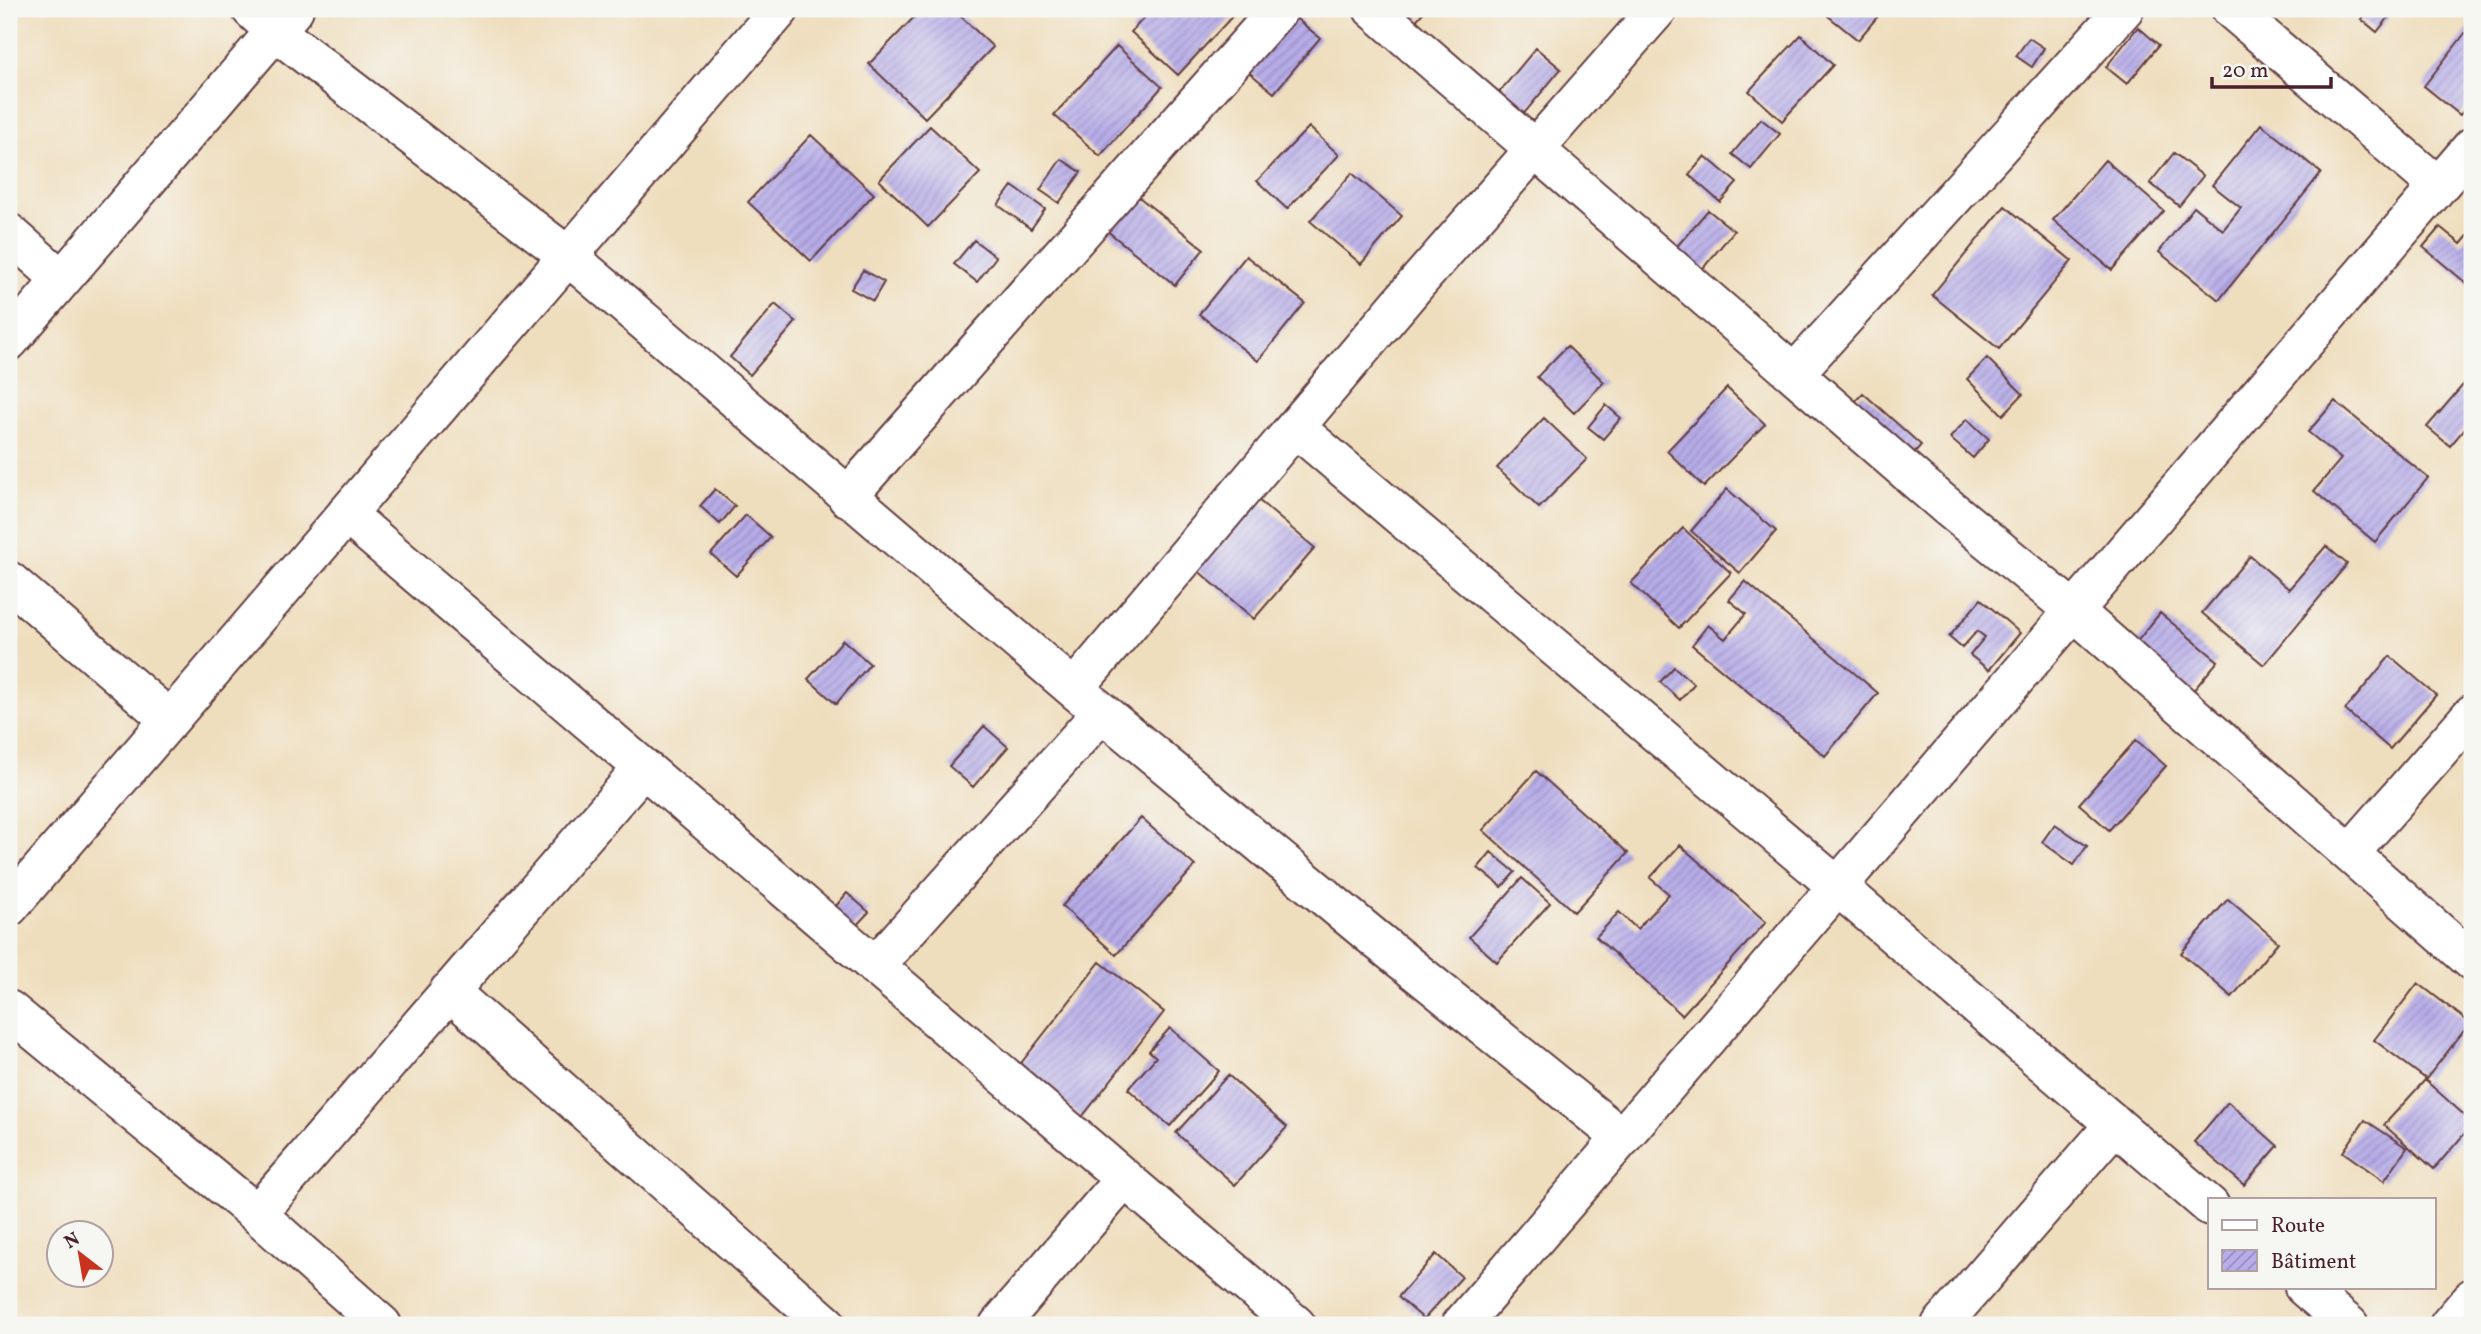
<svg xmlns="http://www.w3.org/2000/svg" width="2481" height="1334" font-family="Vollkorn,serif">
	<defs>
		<pattern id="building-hatch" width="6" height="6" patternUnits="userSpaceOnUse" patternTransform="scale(1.75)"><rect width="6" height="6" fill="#b7ade9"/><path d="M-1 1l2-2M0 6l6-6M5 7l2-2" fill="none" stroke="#978cbd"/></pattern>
	</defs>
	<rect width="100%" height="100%" fill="#f6f6f2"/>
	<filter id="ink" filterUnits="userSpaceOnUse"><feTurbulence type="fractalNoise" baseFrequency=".0143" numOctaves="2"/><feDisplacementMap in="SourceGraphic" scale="14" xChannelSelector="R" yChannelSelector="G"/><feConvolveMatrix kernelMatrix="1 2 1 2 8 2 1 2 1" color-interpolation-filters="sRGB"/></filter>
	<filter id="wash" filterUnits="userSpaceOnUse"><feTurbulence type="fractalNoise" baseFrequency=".00686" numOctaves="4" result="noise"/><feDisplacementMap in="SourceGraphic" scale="28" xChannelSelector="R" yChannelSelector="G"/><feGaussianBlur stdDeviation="1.57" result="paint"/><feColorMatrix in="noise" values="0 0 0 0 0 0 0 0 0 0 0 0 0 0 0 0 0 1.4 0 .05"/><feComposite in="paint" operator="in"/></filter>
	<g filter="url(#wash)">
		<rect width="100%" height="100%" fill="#efdebe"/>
		<g id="blocks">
			<path fill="url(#building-hatch)" d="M922,9H953L993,47L925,118L869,64Z
				M1152,9H1239L1178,75L1131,32Z
				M1382,9H1426L1408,30Z
				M1832,9H1884L1858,40L1827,15Z
				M2369,9H2387L2392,13L2377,32L2361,19Z
				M1292,15L1320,38L1274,93L1245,69Z
				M2138,27L2159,45L2127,84L2106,67Z
				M2469,28L2472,30V99L2460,115L2424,86Z
				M1801,35L1833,65L1782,121L1749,91Z
				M2029,38L2044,48L2032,67L2016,56Z
				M1117,46L1162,87L1100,156L1054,115Z
				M1536,48L1561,69L1516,123L1491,102Z
				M1761,119L1780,134L1751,169L1732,154Z
				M2261,124L2321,173L2219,300L2159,252L2194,207L2223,230L2241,208L2212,185Z
				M930,126L980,173L928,227L879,180Z
				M1309,127L1339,155L1287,209L1257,181Z
				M811,135L874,194L811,261L748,202Z
				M2174,153L2203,176L2179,206L2150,183Z
				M1705,156L1737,183L1720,202L1689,175Z
				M1061,159L1081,172L1059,203L1040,190Z
				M2105,160L2164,211L2112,270L2053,220Z
				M1352,173L1402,216L1361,264L1310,221Z
				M1012,186L1045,209L1031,229L998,205Z
				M1135,194L1204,249L1175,285L1106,230Z
				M2005,206L2072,261L1999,349L1932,295Z
				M1708,210L1734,231L1699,273L1673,251Z
				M2440,227L2461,244L2472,231V288L2423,247Z
				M974,240L996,257L977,282L954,264Z
				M1246,256L1305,303L1258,361L1199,314Z
				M863,270L884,282L873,301L851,289Z
				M775,304L796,322L750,375L730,357Z
				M1567,346L1604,382L1574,413L1537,377Z
				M1987,358L2023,394L2003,415L1967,379Z
				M2463,385L2472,393V420L2450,446L2427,427Z
				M1727,388L1765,424L1704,487L1667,451Z
				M1863,393L1921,445L1906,462L1847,410Z
				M2335,401L2428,478L2375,542L2314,491L2341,459L2308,432Z
				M1606,405L1621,418L1603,439L1588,427Z
				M1544,418L1587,459L1539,508L1497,468Z
				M1967,419L1989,439L1973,458L1950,438Z
				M715,489L735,506L720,524L700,506Z
				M1727,489L1776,531L1740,573L1691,531Z
				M1257,499L1315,548L1254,619L1196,569Z
				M746,515L771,537L736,576L711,554Z
				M1683,528L1731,573L1679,628L1631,583Z
				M2326,546L2347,564L2264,665L2202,613L2250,556L2289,589Z
				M1745,581L1878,693L1825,756L1692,645L1708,625L1725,639L1746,614L1729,600Z
				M1981,599L2020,633L1989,670L1970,655L1985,637L1977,631L1962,648L1949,637Z
				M2160,613L2218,661L2188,697L2131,649Z
				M843,640L870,664L836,704L808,679Z
				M2390,656L2436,695L2390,749L2345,710Z
				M1674,667L1694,684L1680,700L1660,682Z
				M984,726L1008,747L973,787L949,766Z
				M2136,740L2166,766L2109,830L2079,804Z
				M1536,771L1628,853L1574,912L1483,830Z
				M1141,818L1195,866L1116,955L1062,906Z
				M2055,824L2087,846L2074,865L2042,842Z
				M1680,845L1766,922L1682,1015L1596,937L1619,912L1637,929L1669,894L1650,878Z
				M1491,852L1515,872L1502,887L1478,868Z
				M1522,878L1550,903L1497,962L1469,937Z
				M847,893L869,912L851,931L830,913Z
				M2228,899L2278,942L2232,997L2181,953Z
				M1100,962L1164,1012L1082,1117L1018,1067Z
				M2418,983L2470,1023L2426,1079L2374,1040Z
				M1170,1028L1219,1071L1170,1126L1128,1089L1156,1057L1149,1051Z
				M1228,1075L1287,1127L1235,1185L1176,1133Z
				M2425,1080L2472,1122V1125L2434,1169L2384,1125Z
				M2228,1102L2278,1146L2244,1185L2194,1142Z
				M2365,1120L2407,1148L2384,1181L2343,1152Z
				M1436,1254L1462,1277L1424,1319L1398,1297Z"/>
		</g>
	</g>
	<g filter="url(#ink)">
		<use href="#blocks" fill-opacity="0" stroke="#633c41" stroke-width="2"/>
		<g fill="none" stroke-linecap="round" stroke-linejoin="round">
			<g stroke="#633c41" stroke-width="42">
				<path id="minor" d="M251,9L275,31L568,256L1074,689L1373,937L1622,1138
					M1373,9L1944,504L2074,611L2472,961
					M2231,9L2438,186
					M9,233L61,279
					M9,341L294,9
					M1794,374L2124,9
					M1296,428L1837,886L2210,1206
					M847,497L1279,9
					M346,514L1296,1325
					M9,581L169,719
					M1074,689L1418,282L1658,9
					M2350,853L2472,714
					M9,907L780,9
					M875,966L1102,712
					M449,991L827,1325
					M9,1010L257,1214L382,1325
					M257,1214L643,768
					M2304,1287L2349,1325
					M999,1325L1124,1179
					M1461,1325L2472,147
					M1941,1325L2115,1124
					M2449,1325L2472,1298"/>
			</g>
			<use href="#minor" stroke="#fff" stroke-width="38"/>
		</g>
	</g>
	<rect width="2481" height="1334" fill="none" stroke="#f6f6f2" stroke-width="35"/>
	<rect x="2208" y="1198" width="228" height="91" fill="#f6f6f2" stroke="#b1a0a2" stroke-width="2"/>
	<rect x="2222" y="1220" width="35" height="10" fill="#ffffff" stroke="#b1a0a2" stroke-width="2"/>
	<text x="2271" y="1232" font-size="21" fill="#4a1f2b">Route</text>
	<rect x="2222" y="1250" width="35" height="21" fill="url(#building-hatch)" stroke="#b1a0a2" stroke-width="2"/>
	<text x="2271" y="1268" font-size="21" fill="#4a1f2b">Bâtiment</text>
	<g transform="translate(80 1254) rotate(329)"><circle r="33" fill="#f6f6f2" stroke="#b1a0a2" stroke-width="2"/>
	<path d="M0-5L12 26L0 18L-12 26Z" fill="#c8321e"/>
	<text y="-10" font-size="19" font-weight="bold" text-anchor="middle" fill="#4a1f2b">N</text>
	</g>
	<path d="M2212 77v10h119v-10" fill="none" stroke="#4a1f2b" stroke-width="3.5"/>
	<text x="2222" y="77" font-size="21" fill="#4a1f2b" stroke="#f6f6f2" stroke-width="5" paint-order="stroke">20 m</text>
</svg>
